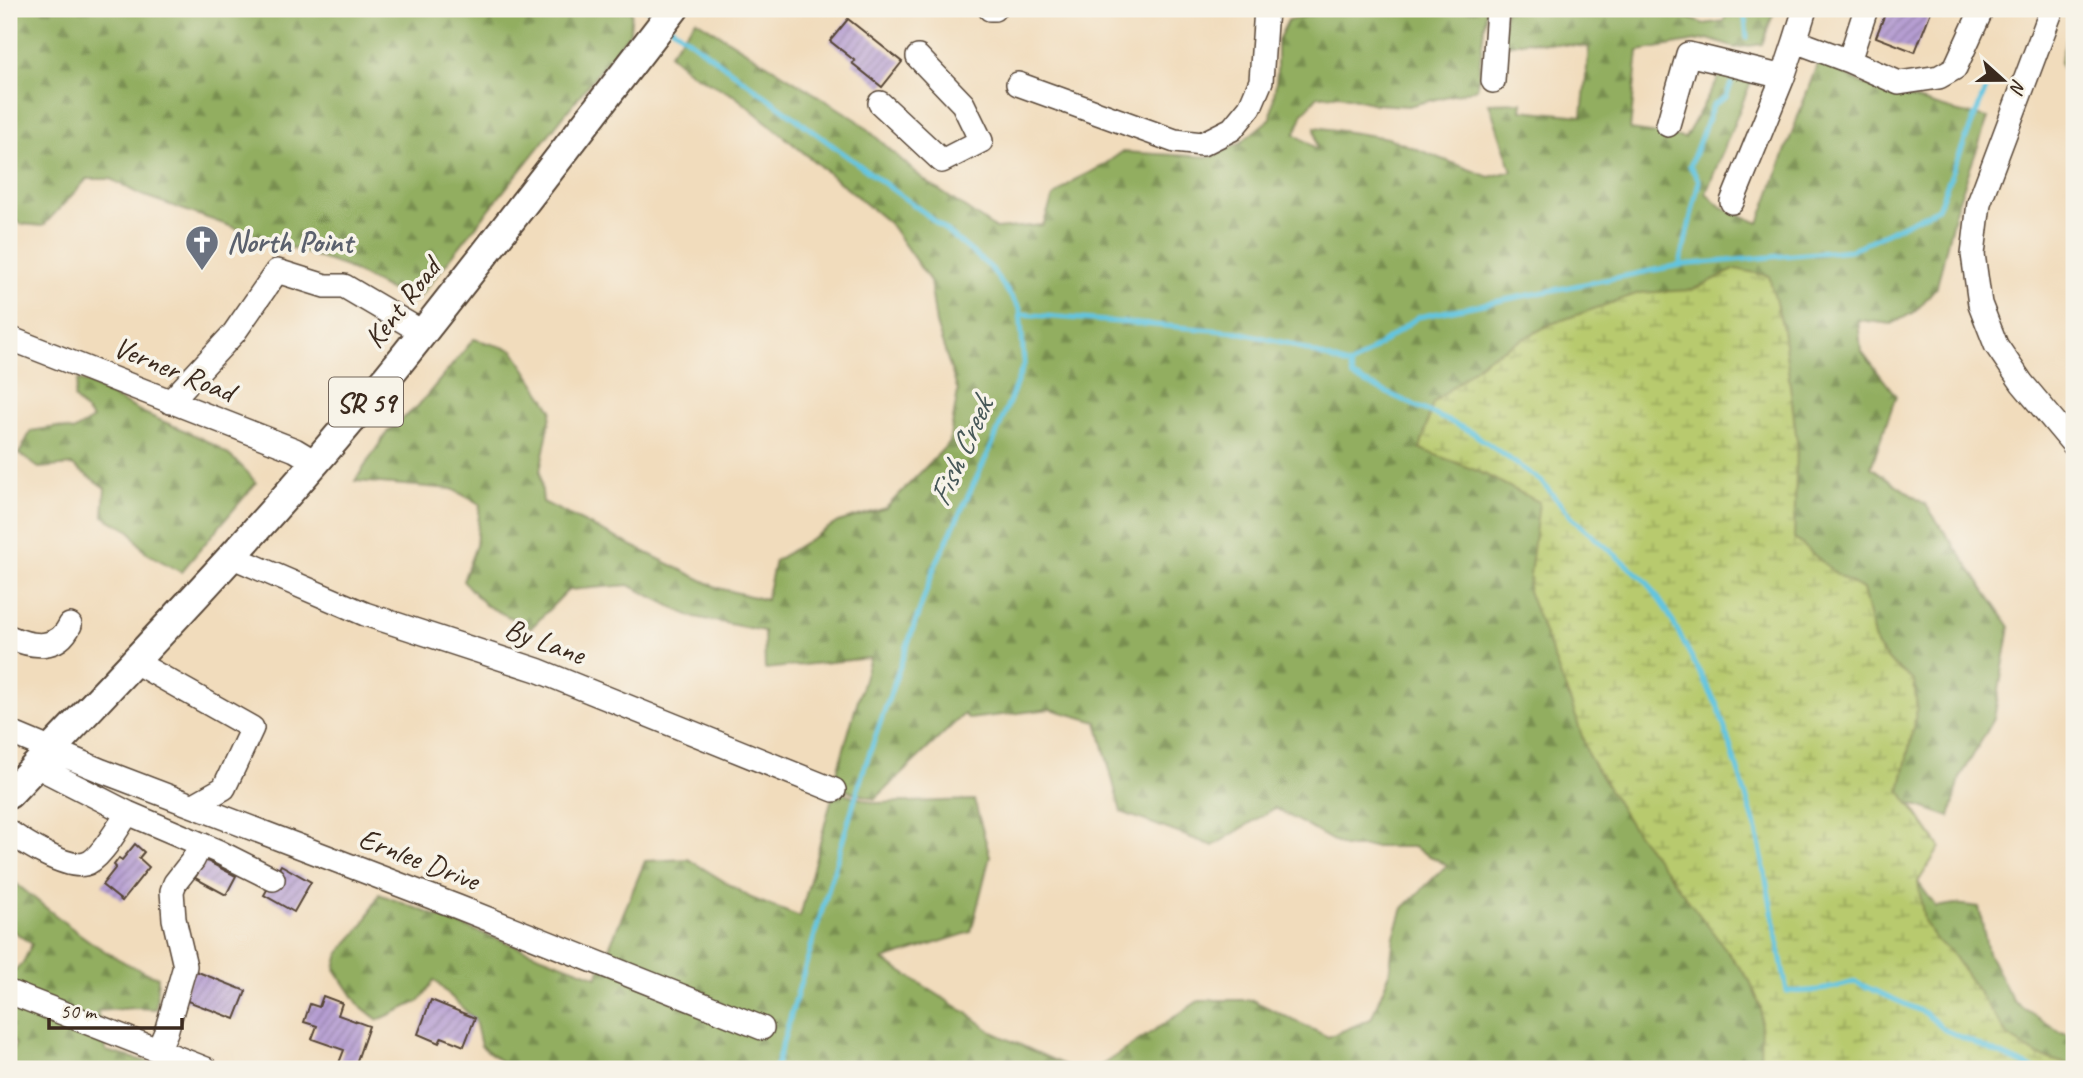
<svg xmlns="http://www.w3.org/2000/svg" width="2083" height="1078" font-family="Caveat,sans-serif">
	<defs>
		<pattern id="forest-firs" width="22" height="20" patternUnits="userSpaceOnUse" patternTransform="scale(1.75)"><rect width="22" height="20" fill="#92ae61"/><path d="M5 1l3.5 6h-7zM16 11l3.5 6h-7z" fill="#788e4f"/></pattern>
		<pattern id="wetland-marsh" width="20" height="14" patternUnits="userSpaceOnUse" patternTransform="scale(1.75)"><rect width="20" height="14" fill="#b8ca6e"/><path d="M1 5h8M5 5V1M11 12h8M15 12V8" fill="none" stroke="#97a45a"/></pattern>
		<pattern id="building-hatch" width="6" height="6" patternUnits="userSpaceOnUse" patternTransform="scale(1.75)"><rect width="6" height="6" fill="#b59dd2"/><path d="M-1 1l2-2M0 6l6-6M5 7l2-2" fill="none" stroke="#9480aa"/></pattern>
	</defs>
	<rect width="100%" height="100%" fill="#f7f3e8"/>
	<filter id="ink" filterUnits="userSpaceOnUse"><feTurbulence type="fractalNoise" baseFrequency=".0143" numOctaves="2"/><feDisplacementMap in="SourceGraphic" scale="14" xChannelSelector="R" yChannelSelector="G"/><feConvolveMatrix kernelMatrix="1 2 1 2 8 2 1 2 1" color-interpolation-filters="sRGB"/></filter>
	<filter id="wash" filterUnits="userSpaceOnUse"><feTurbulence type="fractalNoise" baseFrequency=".00686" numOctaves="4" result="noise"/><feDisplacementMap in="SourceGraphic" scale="28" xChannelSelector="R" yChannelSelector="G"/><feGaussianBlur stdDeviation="1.57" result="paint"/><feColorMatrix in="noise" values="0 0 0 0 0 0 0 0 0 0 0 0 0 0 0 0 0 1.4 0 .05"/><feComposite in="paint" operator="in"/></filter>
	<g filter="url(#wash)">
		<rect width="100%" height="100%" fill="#f1dcbc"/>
		<path fill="url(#forest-firs)" stroke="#666c40" stroke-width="2" d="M9,9H632L630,32L418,299L413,302L346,267L139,194L111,179H87L43,226L21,224L9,214Z
			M1338,9H1486L1477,89L1408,106L1375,104L1340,95L1318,96L1303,113L1295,134L1317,149L1315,127L1388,138L1489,177L1512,171L1489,103L1522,102L1521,110L1582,116L1589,47L1527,41L1502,46L1505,9H1646L1678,14L1704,24L1724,21L1727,9H1775L1762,44L1735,48L1708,39L1638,51L1630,130L1685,138L1722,72L1752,79L1706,193L1721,207L1759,223L1818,62L1866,85L1954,111L1988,118L1955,211L1937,286L1916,311L1892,324L1858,320L1861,350L1896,396L1871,467L1926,505L2010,627L1994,719L1960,778L1950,817L1910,803L1940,847L1918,882L1936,907L1955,904L1979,907L1988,953L2013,1001L2060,1032L2074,1035V1069H1096L1200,1000H1252L1328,1037L1371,1019L1389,975L1394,936L1403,908L1447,865L1413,847H1344L1275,808L1213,846L1121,812L1097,722L1051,709L969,719L964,714L875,799L836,787L835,779L870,658L765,669L764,631L690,616L629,585L568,590L531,628L485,605L463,581L476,545L480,504L452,489L355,481L388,431L418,406L474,339L513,350L552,410L540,471L543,502L718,588L766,600L775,561L838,522L886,508L949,443L958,391L936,324L930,281L889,223L735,96L691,73L669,54L696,20L857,120L924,180L996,229L1043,225L1053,197L1074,180L1101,167L1122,152L1211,157L1239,144L1271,118L1277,74V42L1288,20Z
			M2074,13V94L2060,62Z
			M78,380L88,383C108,393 127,405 146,414C190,434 227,443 256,483L181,572L145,552L130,531L103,516L105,488L72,465L39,468L19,454L31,431L57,427L73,431L93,419L74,398Z
			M834,790L875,803L974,800L990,856L971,932L883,960L970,1015L992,1032L1073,1069H511L481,1046L475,1020L434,980L420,1001L378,1020L359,1005L335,969L339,953L364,924L379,894L597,977L645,861L688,859L751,898L800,917Z
			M9,878C56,915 100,957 158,977L156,1009L134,1008L97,1011L105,1037L106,1051L175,1069H9V1054L16,1044L9,1036V975L23,963L32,944L9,928Z"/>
		<path fill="url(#wetland-marsh)" stroke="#7a7a46" stroke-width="2" d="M1736,269L1769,276L1783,329L1797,442L1794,538L1839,576L1863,589L1876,646L1893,665L1914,681L1917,709L1900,791L1940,847L1918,882L1924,921L1937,941L1950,951L2009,1037L2039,1056L2074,1066V1069H1760L1761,1008L1750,981L1630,824L1588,755L1573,708L1528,591L1539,502L1480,472L1420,449L1433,403L1487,358L1551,324L1639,293L1692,290Z"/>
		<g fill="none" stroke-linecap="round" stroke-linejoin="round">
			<path stroke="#62c5e0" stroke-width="5" d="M647,9L656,16
				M1744,9L1747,38
				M670,26L926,214L990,267L1020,309L1024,364L993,443L935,566L863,772L775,1069
				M2071,45L2074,40
				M1680,265L1699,181L1690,166L1713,105L1726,97L1731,84
				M1021,314L1238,332L1290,344L1350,366L1353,377L1470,431L1542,482L1574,520L1647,582L1667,611L1718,707L1757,831L1787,991C1811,993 1832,989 1855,982L1925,1013L1945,1030L2034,1069
				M1350,366L1418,317L1680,265L1851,250L1938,208L1991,76"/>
		</g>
		<g id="blocks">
			<path fill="url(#building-hatch)" d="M1887,9H1932L1915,52L1876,37Z
				M848,19L902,62L882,87L852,63L855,61L830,41Z
				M135,844L144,852L139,858L149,867L122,901L102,885L116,867L114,865L119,858L122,860Z
				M205,860L236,876L226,895L195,878Z
				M281,865L311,882L294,912L264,895Z
				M193,970L246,991L235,1019L182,999Z
				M323,996L342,1003L338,1015L369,1026L354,1069L337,1068L344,1050L312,1039L317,1026L304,1022L310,1004L319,1007Z
				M431,1000L475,1018L464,1046L442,1037L439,1043L418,1034Z"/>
		</g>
	</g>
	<g filter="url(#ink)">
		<use href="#blocks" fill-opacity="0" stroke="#564536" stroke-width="2"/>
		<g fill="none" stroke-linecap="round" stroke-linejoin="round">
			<g stroke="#564536" stroke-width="26">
				<path id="minor" d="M990,9H994
					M1866,9L1849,61L1899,83L1939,77L1955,68L1982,9
					M2052,9L1979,203L1973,254L1980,304L1996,345L2022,383L2074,445
					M1795,41L1805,9
					M1493,81L1498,9
					M1018,84L1175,141L1202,144L1232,129L1250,107L1261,81L1266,9
					M880,103L942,161L981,141L963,104L918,57
					M1668,125L1688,54L1783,77L1795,41L1849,61
					M1732,202L1783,77
					M9,338L295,450L315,462
					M170,402L234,333L277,271L325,286H344L422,332
					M233,557L365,614L537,670L834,790
					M9,637C32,647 58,651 70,625
					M135,662L252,728L224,788L194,805
					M9,732L102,771L458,907L762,1028
					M36,766L128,813L217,851L273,879
					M9,832C25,843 66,869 85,864C100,861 119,825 128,813
					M9,992L206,1069
					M158,1050L166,1032L185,966L174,919L172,891L175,883L193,860L201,844"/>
			</g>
			<g stroke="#564536" stroke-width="32">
				<path id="major" d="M9,794C143,652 279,512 402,359C494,244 583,126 674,9"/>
			</g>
			<use href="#minor" stroke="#fff" stroke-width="23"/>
			<use href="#major" stroke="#fff" stroke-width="28"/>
		</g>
	</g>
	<defs>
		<g id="church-pin" transform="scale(1.75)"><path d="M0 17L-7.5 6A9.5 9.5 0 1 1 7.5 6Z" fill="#6b7280" stroke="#f7f3e8"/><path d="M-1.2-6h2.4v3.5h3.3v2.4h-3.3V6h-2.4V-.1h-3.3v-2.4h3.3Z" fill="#fff"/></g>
	</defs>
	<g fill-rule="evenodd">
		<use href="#church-pin" x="202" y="242"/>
	</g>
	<g text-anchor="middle" stroke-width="7" stroke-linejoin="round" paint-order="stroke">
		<rect fill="#f7f3e8" stroke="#73665b" stroke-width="2" x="329" y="377.5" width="74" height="49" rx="5"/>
		<g font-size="28" font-weight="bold" fill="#3b2a1e">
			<text x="366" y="412">SR 59</text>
		</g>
		<g font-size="30" font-weight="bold" fill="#5b616d" stroke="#f7f3e8" text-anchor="start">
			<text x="227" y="252">North Point</text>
		</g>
		<g font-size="30" fill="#3b2a1e" stroke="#f7f3e8">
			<text transform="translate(402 303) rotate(-52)" y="10">Kent Road</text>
			<text transform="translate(174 369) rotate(22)" y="10">Verner Road</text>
			<text transform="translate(545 641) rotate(20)" y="10">By Lane</text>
			<text transform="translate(419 859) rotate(21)" y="10">Ernlee Drive</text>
		</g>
		<g font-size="32" font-style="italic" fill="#475858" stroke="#f7f3e8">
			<text transform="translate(960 452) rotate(-66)" y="11">Fish Creek</text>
		</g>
	</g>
	<rect width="2083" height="1078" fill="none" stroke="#f7f3e8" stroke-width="35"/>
	<g transform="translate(2003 80) rotate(111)" stroke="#f7f3e8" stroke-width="5" paint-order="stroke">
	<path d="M0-5L12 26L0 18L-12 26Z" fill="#3b2a1e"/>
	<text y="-10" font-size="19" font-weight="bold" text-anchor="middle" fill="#3b2a1e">N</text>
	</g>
	<path d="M49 1018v10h133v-10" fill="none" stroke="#3b2a1e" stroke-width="3.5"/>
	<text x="60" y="1018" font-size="21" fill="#3b2a1e" stroke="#f7f3e8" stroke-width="5" paint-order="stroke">50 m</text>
</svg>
